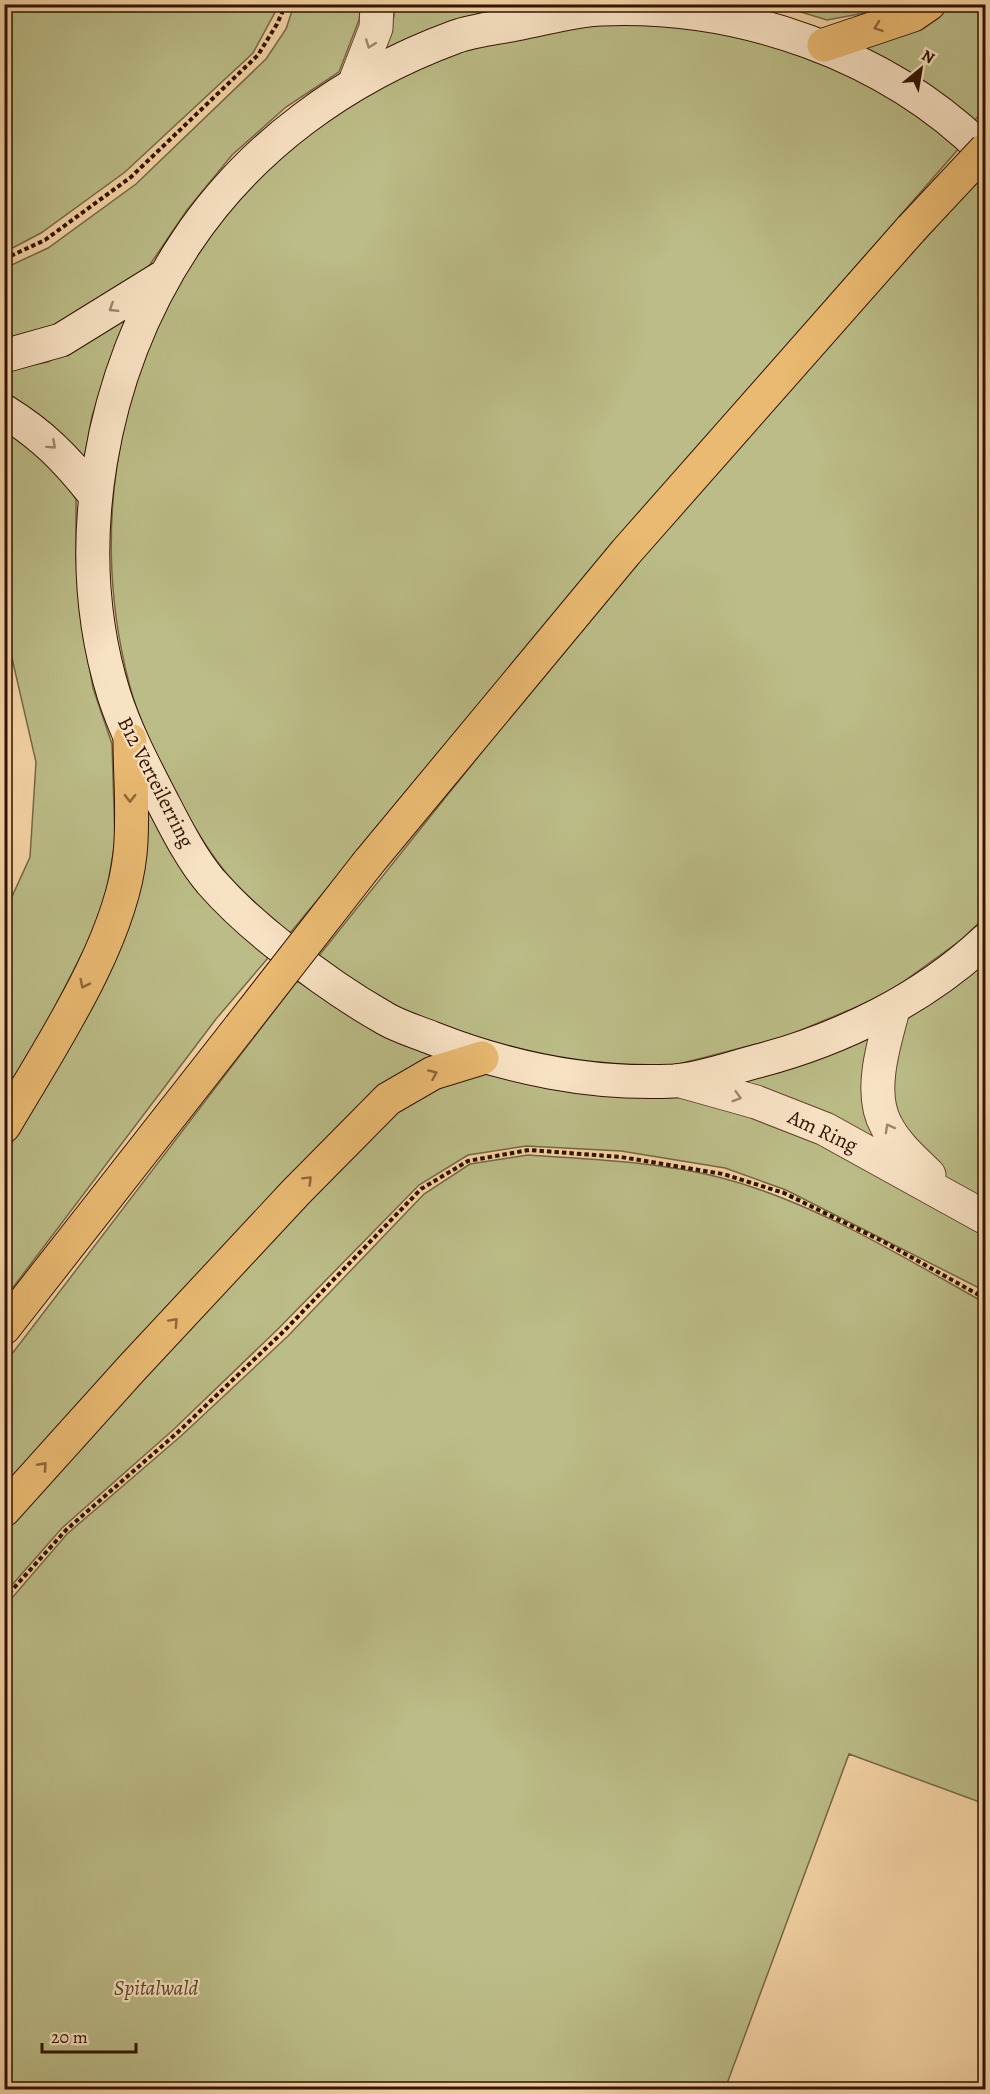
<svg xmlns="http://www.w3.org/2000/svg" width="990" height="2094" font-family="Alegreya,serif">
	<rect width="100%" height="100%" fill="#f4d3a5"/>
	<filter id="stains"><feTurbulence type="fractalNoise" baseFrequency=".00333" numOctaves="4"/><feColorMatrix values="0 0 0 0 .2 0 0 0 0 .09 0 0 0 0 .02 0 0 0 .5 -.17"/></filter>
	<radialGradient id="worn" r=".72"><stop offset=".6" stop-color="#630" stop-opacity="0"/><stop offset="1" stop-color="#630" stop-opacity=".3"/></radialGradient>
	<path fill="#bbbc87" stroke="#766744" stroke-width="1.5" d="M5,4H279V5L253,53L125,172L41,233L5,252Z
		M294,5H361L359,20L339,72L286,107L232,155L187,210L147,269L57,328L5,344V268L48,248L136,184L266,59L286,29Z
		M394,5L526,4L532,5L456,19L384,52L394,16Z
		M778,5H908L827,20Z
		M947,5H985V109L975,120L908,74L854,48L920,24Z
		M596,23H660L730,34L818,60L892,95L961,146L617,539L290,933C267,913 242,893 223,869C203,844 187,814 172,785C155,752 138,719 129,683C85,514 123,329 240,199C275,160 316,121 362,96C389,82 435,60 463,50C477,46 492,44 506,42C536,36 566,30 596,23Z
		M986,171L985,917L961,940L885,995L787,1036L675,1065H614L561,1060L477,1037L398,1012L317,958L634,562Z
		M128,317L92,416L84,460C61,432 36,415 5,397L4,370L48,362Z
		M5,426L53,463L76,499V560L82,625L93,688L112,744L115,842L103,912L52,1013L5,1094V912L30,857L36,762L5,628Z
		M143,794L268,958L216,1019L5,1298V1155L75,1030Z
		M985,961V1209L963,1195L924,1157L893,1118L890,1092L901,1020Z
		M297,981L383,1033L441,1056L5,1494V1363Z
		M878,1031L906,1165L725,1084Z
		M481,1070L682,1095L820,1138L985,1228V1291L786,1190L725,1168L621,1151L526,1146L468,1155L419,1185L279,1328L173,1430L62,1528L5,1593V1527L138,1377L398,1107L437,1082Z
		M528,1155C593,1159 660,1162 722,1178C814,1202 903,1257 985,1303V1804L849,1754L725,2089H5V1606L67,1534L181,1436L288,1336L424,1194L470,1164Z"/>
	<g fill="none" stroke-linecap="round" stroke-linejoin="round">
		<g stroke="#62422a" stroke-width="35">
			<path id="tertiary" d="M355,82L376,28L377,4
				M893,1010C884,1043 868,1093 886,1125C896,1145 914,1160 929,1175
				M681,1081L756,1102L825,1129L986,1218"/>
		</g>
		<g stroke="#311201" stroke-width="35">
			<path id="secondary" d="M986,153C887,54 740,3 601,9C573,10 544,19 516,24C496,28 474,30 455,37C346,77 249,147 185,244C100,373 68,547 114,695C126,732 143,764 160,797C175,826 190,857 211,882C233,907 258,929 284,949C316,975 351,999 386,1019C400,1027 417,1032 432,1038C508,1068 592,1085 674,1081C702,1079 731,1068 758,1061C842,1039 923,999 986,940
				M4,356L61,340L163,277
				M4,411C43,435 66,459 94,494"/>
		</g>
		<g stroke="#311201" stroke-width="35">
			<path id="primary" d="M4,1126C49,1049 121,943 130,854C134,817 130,777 130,740
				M4,1510L131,1369L296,1192L388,1099L433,1073L482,1058"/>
		</g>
		<g stroke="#311201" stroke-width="35">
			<path id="trunk" d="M824,45L913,15L929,4
				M368,863L626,552L911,229
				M4,1328L240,1027"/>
		</g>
		<path stroke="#311201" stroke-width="4" stroke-dasharray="4.5 3" stroke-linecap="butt" d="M4,259L45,240L131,177L258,55L277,24L286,4
			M4,1599L66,1530L177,1433L284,1331L421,1189L468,1161L529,1150L621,1157L723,1174L784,1193L884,1242L986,1299"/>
		<use href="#tertiary" stroke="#f8e2c4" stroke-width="33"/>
		<use href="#secondary" stroke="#f8e2c4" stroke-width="33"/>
		<use href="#primary" stroke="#eaba72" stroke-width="33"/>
		<use href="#trunk" stroke="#eaba72" stroke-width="33"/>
		<g stroke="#311201" stroke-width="35" stroke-linecap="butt">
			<path id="trunk-bridge" d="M911,229L986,149
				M240,1027L368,863"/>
		</g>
		<use href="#trunk-bridge" stroke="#eaba72" stroke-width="33"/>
	</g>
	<defs><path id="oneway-chevron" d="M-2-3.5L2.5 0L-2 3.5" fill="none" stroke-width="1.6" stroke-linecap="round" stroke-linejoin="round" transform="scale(1.5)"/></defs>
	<g stroke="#8e663a">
		<use href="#oneway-chevron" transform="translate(878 27) rotate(161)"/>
		<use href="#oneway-chevron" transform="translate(130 798) rotate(90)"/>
		<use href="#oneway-chevron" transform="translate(84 984) rotate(116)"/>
		<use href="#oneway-chevron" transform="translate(433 1074) rotate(-24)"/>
		<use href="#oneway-chevron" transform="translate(308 1180) rotate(-45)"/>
		<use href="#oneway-chevron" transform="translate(174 1322) rotate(-47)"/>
		<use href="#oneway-chevron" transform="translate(43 1466) rotate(-48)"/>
	</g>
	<g stroke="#9e846c">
		<use href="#oneway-chevron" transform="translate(370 44) rotate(110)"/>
		<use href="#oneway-chevron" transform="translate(113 308) rotate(148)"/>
		<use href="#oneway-chevron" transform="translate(52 445) rotate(42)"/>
		<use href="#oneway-chevron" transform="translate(737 1097) rotate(16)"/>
		<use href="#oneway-chevron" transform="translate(889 1128) rotate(-119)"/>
	</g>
	<g text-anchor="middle" stroke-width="4.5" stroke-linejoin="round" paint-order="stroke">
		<g font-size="21" fill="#311201" stroke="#f8e2c4">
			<text transform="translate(156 782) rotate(63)" y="7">B12 Verteilerring</text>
			<text transform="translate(823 1131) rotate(25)" y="7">Am Ring</text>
		</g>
		<g font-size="21" font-style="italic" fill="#5a4529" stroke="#f8e2c4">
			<text x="156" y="1995">Spitalwald</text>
		</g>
	</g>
	<rect width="990" height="2094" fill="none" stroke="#f4d3a5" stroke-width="24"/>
	<rect x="6" y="6" width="978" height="2082" fill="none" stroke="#311201" stroke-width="3"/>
	<rect x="12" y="12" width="966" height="2070" fill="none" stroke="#311201" stroke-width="1.5"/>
	<g transform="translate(921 69) rotate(30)" stroke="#f8e2c4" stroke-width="4.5" paint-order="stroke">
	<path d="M0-4.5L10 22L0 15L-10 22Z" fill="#311201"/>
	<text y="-9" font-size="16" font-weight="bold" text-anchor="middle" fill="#311201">N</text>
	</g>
	<path d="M42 2043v9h94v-9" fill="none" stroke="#311201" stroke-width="3"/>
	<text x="51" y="2043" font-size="18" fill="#311201" stroke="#f8e2c4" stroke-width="4.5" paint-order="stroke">20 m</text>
	<rect width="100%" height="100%" filter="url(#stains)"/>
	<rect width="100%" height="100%" fill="url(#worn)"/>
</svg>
